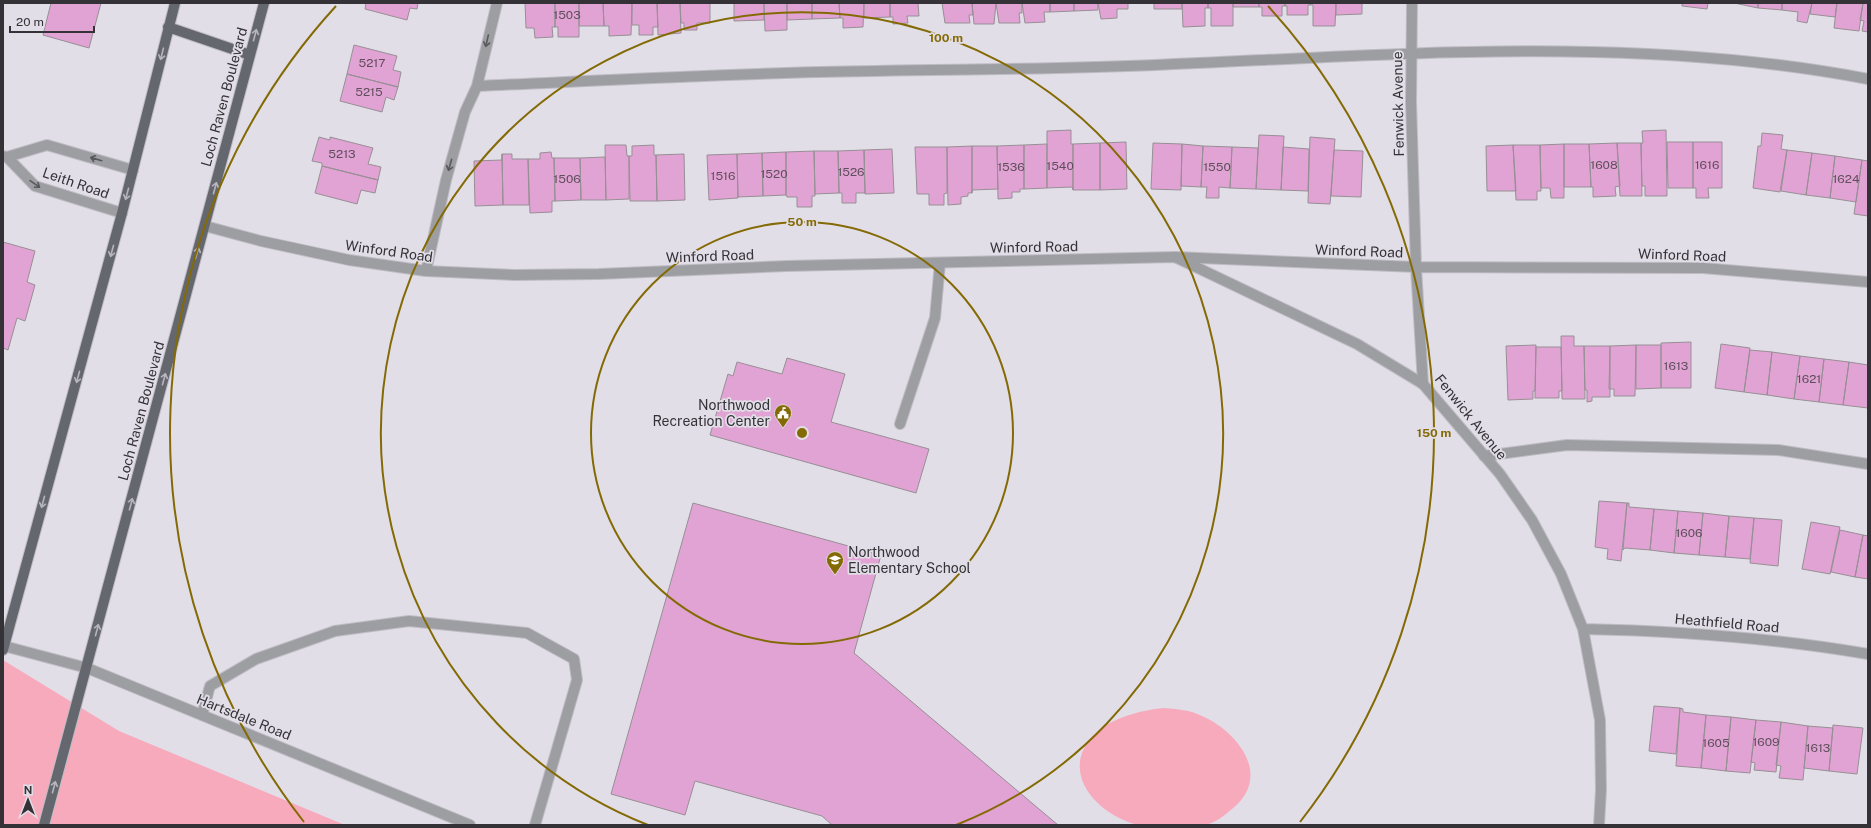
<svg xmlns="http://www.w3.org/2000/svg" width="1871" height="828" font-family="'Public Sans',sans-serif">
	<rect width="100%" height="100%" fill="#e2dee8"/>
	<path fill="#f7aabc" d="M3,660L119,731L345,825H3Z
		M1164,708C1177,709 1190,710 1202,716C1238,732 1273,776 1232,809C1225,815 1214,824 1204,825C1194,826 1142,827 1134,824C1099,814 1061,776 1090,739C1106,719 1140,710 1164,708Z"/>
	<path fill="#e1a3d3" stroke="#978f95" d="M51,3H101L89,48L43,35Z
		M366,3H418L417,9L410,8L407,20L365,9Z
		M525,3H555V27H552L553,37L535,38L534,28H526Z
		M555,3H579V37H558V27H555Z
		M579,3H603L604,26H579Z
		M603,3H632L631,35L609,36V26H604Z
		M632,3H657L658,27H653V35H639V25H632Z
		M657,3H680L681,33L658,35Z
		M680,3H710V23H697V30H684V23H681Z
		M734,3H764V20L734,21Z
		M764,3H787V30L765,31Z
		M787,3H812V19L787,20Z
		M812,3H839L840,18L812,19Z
		M839,3H864L863,27L843,28V18H840Z
		M864,3H890V17L864,18Z
		M890,3H918L919,16H907L908,23L893,24V17H890Z
		M942,3H972L973,15H969L970,23H945Z
		M972,3H996L994,24H974Z
		M996,3H1022V13H1019L1020,23H999Z
		M1022,3H1050V12H1044L1045,22L1025,23Z
		M1050,3H1074V11L1050,12Z
		M1074,3H1098V10L1074,11Z
		M1098,3H1128V9H1117V18L1101,19Z
		M1154,3H1182V9H1154Z
		M1182,3H1208V8H1205V26L1183,27Z
		M1208,3H1233V26H1211V8H1208Z
		M1233,3H1259V7H1233Z
		M1259,3H1285V6H1282V16H1262V7H1259Z
		M1285,3H1310V5H1308V15H1287V6H1285Z
		M1310,3H1336L1335,26H1313V5H1310Z
		M1336,3H1364L1362,4V14L1336,15Z
		M1682,3H1708L1707,9L1682,6Z
		M1734,3H1758V8Z
		M1758,3H1782V10L1758,8Z
		M1782,3H1812L1807,23L1797,21L1798,12L1782,10Z
		M1812,3H1837L1835,17L1810,14Z
		M1837,3H1863L1859,31L1834,28Z
		M1863,3H1868V32L1862,31L1864,21L1860,20Z
		M354,45L397,56L393,70L401,72L398,87L347,74Z
		M347,74L398,87L394,100L386,97L382,112L340,101Z
		M1071,130V144H1073V190L1072,187L1047,188V131Z
		M1666,130L1667,196H1645V186H1642L1641,143H1643L1642,131Z
		M1762,133L1783,135L1781,149L1787,150L1780,192L1753,188L1758,146H1761Z
		M1259,135L1284,136L1281,190L1256,189Z
		M319,137L330,140V137L373,148L368,164L381,167L378,180L322,166V163L312,161Z
		M1310,137L1335,139L1330,204L1308,203Z
		M1126,142L1127,189L1100,190V143Z
		M1667,142H1693V188H1668Z
		M1693,142H1722V188H1708L1709,198H1696V188H1693Z
		M1100,143V190H1073V144Z
		M1153,143L1182,144L1181,190L1151,189Z
		M1617,143L1620,186L1615,187L1616,196L1593,197V187H1591L1589,144Z
		M1617,143H1641L1642,196H1620Z
		M1047,144V188L1024,189V145Z
		M1182,144L1203,146L1201,187L1181,186Z
		M1564,144H1589L1591,187H1564Z
		M1564,144V198H1551L1550,188H1541L1540,145Z
		M605,145H626L627,156H629V199L606,200Z
		M654,145V155H656L657,201H630L629,156H632V146Z
		M1024,145V189H1020V192H1012V198L998,199L997,146Z
		M1513,145H1540L1541,191H1537V200H1516Z
		M1513,145L1516,191H1487L1486,146Z
		M972,146V193H968V196L961,197V204L948,205L947,147Z
		M972,146H997L998,189L972,190V193Z
		M1203,146L1232,147L1230,188L1219,187V198H1206L1207,187H1201Z
		M915,147H947V193L944,194V205H929V194H917Z
		M1232,147L1258,148L1256,189L1230,188Z
		M1283,147L1309,149L1308,191L1281,190Z
		M892,149L894,193L865,194L864,150Z
		M864,150L865,193H856V203H842V193H839L838,151Z
		M1334,150L1363,151L1361,197L1331,196Z
		M1787,150L1812,153L1806,195L1781,191Z
		M814,151L815,196H812V207H797V197H787L786,195V152Z
		M814,151H838L839,193L815,194Z
		M551,152L552,158H554L555,201H552V212L530,213L528,159H540V153Z
		M786,152V195L763,196L762,153Z
		M762,153L763,196L738,197L737,154Z
		M1812,153L1835,156L1830,198L1806,195Z
		M502,154H512V159H528L529,205H503Z
		M502,154L503,205L475,206L474,161L502,160Z
		M684,154L685,200L657,201L656,155Z
		M737,154L738,198L709,200L707,155Z
		M1835,156L1862,160L1856,202L1830,198Z
		M605,157L606,200H581L580,158Z
		M554,158H580L581,200L555,201Z
		M1862,160L1868,161V216L1854,214Z
		M322,166L378,180L375,193L361,190L357,204L315,193Z
		M3,242L35,251L27,282L35,285L25,321L17,318L8,350L3,348Z
		M1561,336H1574V346H1584L1585,399H1562Z
		M1691,342V388H1661V343Z
		M1721,344L1750,348L1744,392L1715,388Z
		M1536,345L1535,391H1533V399L1508,400L1506,346Z
		M1636,345H1661V388L1636,389Z
		M1636,345L1635,396H1614V389H1609L1610,346Z
		M1584,346H1610V397H1592V401L1587,402V390H1585Z
		M1536,347H1561L1562,391H1559V398H1535Z
		M1750,350L1772,352L1767,395L1744,392Z
		M1772,352L1800,356L1794,399L1767,395Z
		M1800,356L1824,359L1819,402L1794,399Z
		M787,358L845,374L831,422L929,449L916,493L710,435L728,374L733,376L737,362L782,374Z
		M1824,359L1849,362L1843,405L1819,402Z
		M1849,362L1868,365V408L1843,405Z
		M1599,501L1627,503L1621,561L1607,559L1608,549L1595,547Z
		M693,503L881,555L854,653L1058,825H832L822,816L695,781L685,815L611,794Z
		M1627,503H1629V507L1654,509L1650,550L1625,548L1623,550Z
		M1654,509L1678,511L1674,553L1650,550Z
		M1678,511L1703,513L1699,555L1674,553Z
		M1703,513L1729,516L1725,557L1699,555Z
		M1729,516L1754,518L1750,559L1725,557Z
		M1754,518L1782,520L1778,566L1750,563Z
		M1811,522L1840,527L1830,574L1802,569Z
		M1840,530L1863,535L1855,577L1831,572Z
		M1863,535L1868,536V579L1855,577Z
		M1654,706L1680,708L1676,754L1649,751Z
		M1680,708L1683,709V712L1706,715L1701,768L1676,766Z
		M1706,715L1731,717L1726,771L1701,768Z
		M1731,717L1756,720L1750,773L1726,771Z
		M1756,720L1781,722L1776,772L1754,770L1755,763L1751,762Z
		M1781,722L1808,726L1803,780L1779,778L1781,766L1776,765Z
		M1833,725L1863,728L1857,774L1829,771Z
		M1808,726L1833,728L1829,771L1804,768Z"/>
	<g fill="none" stroke-linecap="round" stroke-linejoin="round">
		<g stroke="#bfbcc4" stroke-width="12">
			<path id="service" d="M477,86C591,81 705,75 820,72C932,69 1044,70 1156,65C1392,55 1634,34 1868,79
				M3,156L7,157L35,186L122,213
				M7,157L47,145L133,170
				M1175,257L1357,344L1423,384
				M426,271L446,180L465,112L477,86L497,3
				M900,424L935,318L940,263
				M1484,456L1567,445L1778,450L1868,464
				M202,715L210,686L256,659L335,631L409,621L527,633L574,659L577,680L535,825"/>
		</g>
		<g stroke="#bfbcc4" stroke-width="12">
			<path id="minor" d="M1412,3L1411,102L1416,267L1423,384L1500,474L1532,520L1561,574L1583,629L1600,720L1601,790L1599,825
				M205,226L261,241L349,260L426,271L515,275L599,274L787,266L1175,257L1416,267L1703,268L1868,282
				M1583,629C1679,631 1774,638 1868,654
				M4,646L87,668L470,825"/>
		</g>
		<g stroke="#bfbcc4" stroke-width="12">
			<path id="primary" d="M168,27L250,55
				M3,650L122,213L175,3
				M44,825L264,3"/>
		</g>
		<use href="#service" stroke="#9d9ea2" stroke-width="10"/>
		<use href="#minor" stroke="#9d9ea2" stroke-width="10"/>
		<use href="#primary" stroke="#65676e" stroke-width="10"/>
	</g>
	<defs><path id="oneway-shaft" d="M-6 0H5M1.5-3L5.5 0L1.5 3" fill="none" stroke-width="1.6" stroke-linecap="round" stroke-linejoin="round"/></defs>
	<g stroke="#b6b4bd">
		<use href="#oneway-shaft" transform="translate(255 35) rotate(-75)"/>
		<use href="#oneway-shaft" transform="translate(162 54) rotate(104)"/>
		<use href="#oneway-shaft" transform="translate(215 188) rotate(-75)"/>
		<use href="#oneway-shaft" transform="translate(127 194) rotate(105)"/>
		<use href="#oneway-shaft" transform="translate(112 251) rotate(105)"/>
		<use href="#oneway-shaft" transform="translate(197 253) rotate(-75)"/>
		<use href="#oneway-shaft" transform="translate(78 377) rotate(105)"/>
		<use href="#oneway-shaft" transform="translate(164 379) rotate(-75)"/>
		<use href="#oneway-shaft" transform="translate(43 502) rotate(105)"/>
		<use href="#oneway-shaft" transform="translate(131 504) rotate(-75)"/>
		<use href="#oneway-shaft" transform="translate(97 630) rotate(-75)"/>
		<use href="#oneway-shaft" transform="translate(54 787) rotate(-75)"/>
	</g>
	<g stroke="#59585c">
		<use href="#oneway-shaft" transform="translate(487 41) rotate(103)"/>
		<use href="#oneway-shaft" transform="translate(96 159) rotate(-164)"/>
		<use href="#oneway-shaft" transform="translate(450 165) rotate(106)"/>
		<use href="#oneway-shaft" transform="translate(35 184) rotate(35)"/>
	</g>
	<g fill="none" stroke="#846a04" stroke-width="2">
		<circle cx="802" cy="433" r="211"/>
		<path d="M648 825A421 421 0 1 1 956 825"/>
		<path d="M304 822A632 632 0 0 1 336 6M1268 6A632 632 0 0 1 1300 822"/>
	</g>
	<defs>
		<g id="civic-pin" transform="scale(0.9)"><path d="M0 17L-7.5 6A9.5 9.5 0 1 1 7.5 6Z" fill="#846a04" stroke="#e2dee8"/><path d="M-.6-6.5H3V-4.5H.6V-3L4-1V1h2V6H-6V1h2V-1L-.6-3ZM-1.2 2.5V6h2.4V2.5Z" fill="#fff"/></g>
		<g id="school-pin" transform="scale(0.9)"><path d="M0 17L-7.5 6A9.5 9.5 0 1 1 7.5 6Z" fill="#846a04" stroke="#e2dee8"/><path d="M0-5L7-2L0 1L-7-2ZM-4 1L0 2.5L4 1V4Q0 6-4 4Z" fill="#fff"/></g>
	</defs>
	<g fill-rule="evenodd">
		<use href="#civic-pin" x="783" y="413"/>
		<use href="#school-pin" x="835" y="560"/>
	</g>
	<g text-anchor="middle" stroke-width="3.5" stroke-linejoin="round" paint-order="stroke">
		<g font-size="12" fill="#5f4e5d">
			<text x="567" y="19">1503</text>
			<text x="372" y="67">5217</text>
			<text x="369" y="96">5215</text>
			<text x="342" y="158">5213</text>
			<text x="1604" y="169">1608</text>
			<text x="1707" y="169">1616</text>
			<text x="1060" y="170">1540</text>
			<text x="1011" y="171">1536</text>
			<text x="1217" y="171">1550</text>
			<text x="851" y="176">1526</text>
			<text x="774" y="178">1520</text>
			<text x="723" y="180">1516</text>
			<text x="567" y="183">1506</text>
			<text x="1846" y="183">1624</text>
			<text x="1676" y="370">1613</text>
			<text x="1809" y="383">1621</text>
			<text x="1689" y="537">1606</text>
			<text x="1766" y="746">1609</text>
			<text x="1716" y="747">1605</text>
			<text x="1818" y="752">1613</text>
		</g>
		<g font-size="14" fill="#343236" stroke="#e2dee8">
			<text transform="translate(224 97) rotate(-75)" y="5">Loch Raven Boulevard</text>
			<text transform="translate(1398 104) rotate(-91)" y="5">Fenwick Avenue</text>
			<text transform="translate(76 183) rotate(19)" y="5">Leith Road</text>
			<text transform="translate(1034 247) rotate(-1)" y="5">Winford Road</text>
			<text transform="translate(389 251) rotate(8)" y="5">Winford Road</text>
			<text transform="translate(1359 251) rotate(2)" y="5">Winford Road</text>
			<text transform="translate(1682 255) rotate(2)" y="5">Winford Road</text>
			<text transform="translate(710 256) rotate(-2)" y="5">Winford Road</text>
			<text transform="translate(141 411) rotate(-75)" y="5">Loch Raven Boulevard</text>
			<text transform="translate(1471 417) rotate(51)" y="5">Fenwick Avenue</text>
			<text transform="translate(1727 623) rotate(5)" y="5">Heathfield Road</text>
			<text transform="translate(244 717) rotate(22)" y="5">Hartsdale Road</text>
		</g>
		<g font-size="14" fill="#343236" stroke="#e2dee8" text-anchor="end">
			<text x="770" y="410">Northwood<tspan x="770" dy="16">Recreation Center</tspan></text>
			<text x="848" y="557" text-anchor="start">Northwood<tspan x="848" dy="16">Elementary School</tspan></text>
		</g>
	</g>
	<circle cx="802" cy="433" r="6" fill="#846a04" stroke="#e2dee8" stroke-width="2"/>
	<g font-size="12" text-anchor="middle" font-weight="bold" fill="#846a04" stroke="#e2dee8" stroke-width="3.5" stroke-linejoin="round" paint-order="stroke">
		<text x="946" y="42">100 m</text>
		<text x="802" y="226">50 m</text>
		<text x="1434" y="437">150 m</text>
	</g>
	<rect width="1871" height="828" fill="none" stroke="#343236" stroke-width="8"/>
	<g transform="translate(28 800)" stroke="#e2dee8" stroke-width="3" paint-order="stroke">
	<path d="M0-3L7 15L0 10L-7 15Z" fill="#343236"/>
	<text y="-6" font-size="11" font-weight="bold" text-anchor="middle" fill="#343236">N</text>
	</g>
	<path d="M10 26v6h84v-6" fill="none" stroke="#343236" stroke-width="2"/>
	<text x="16" y="26" font-size="12" fill="#343236" stroke="#e2dee8" stroke-width="3" paint-order="stroke">20 m</text>
</svg>
